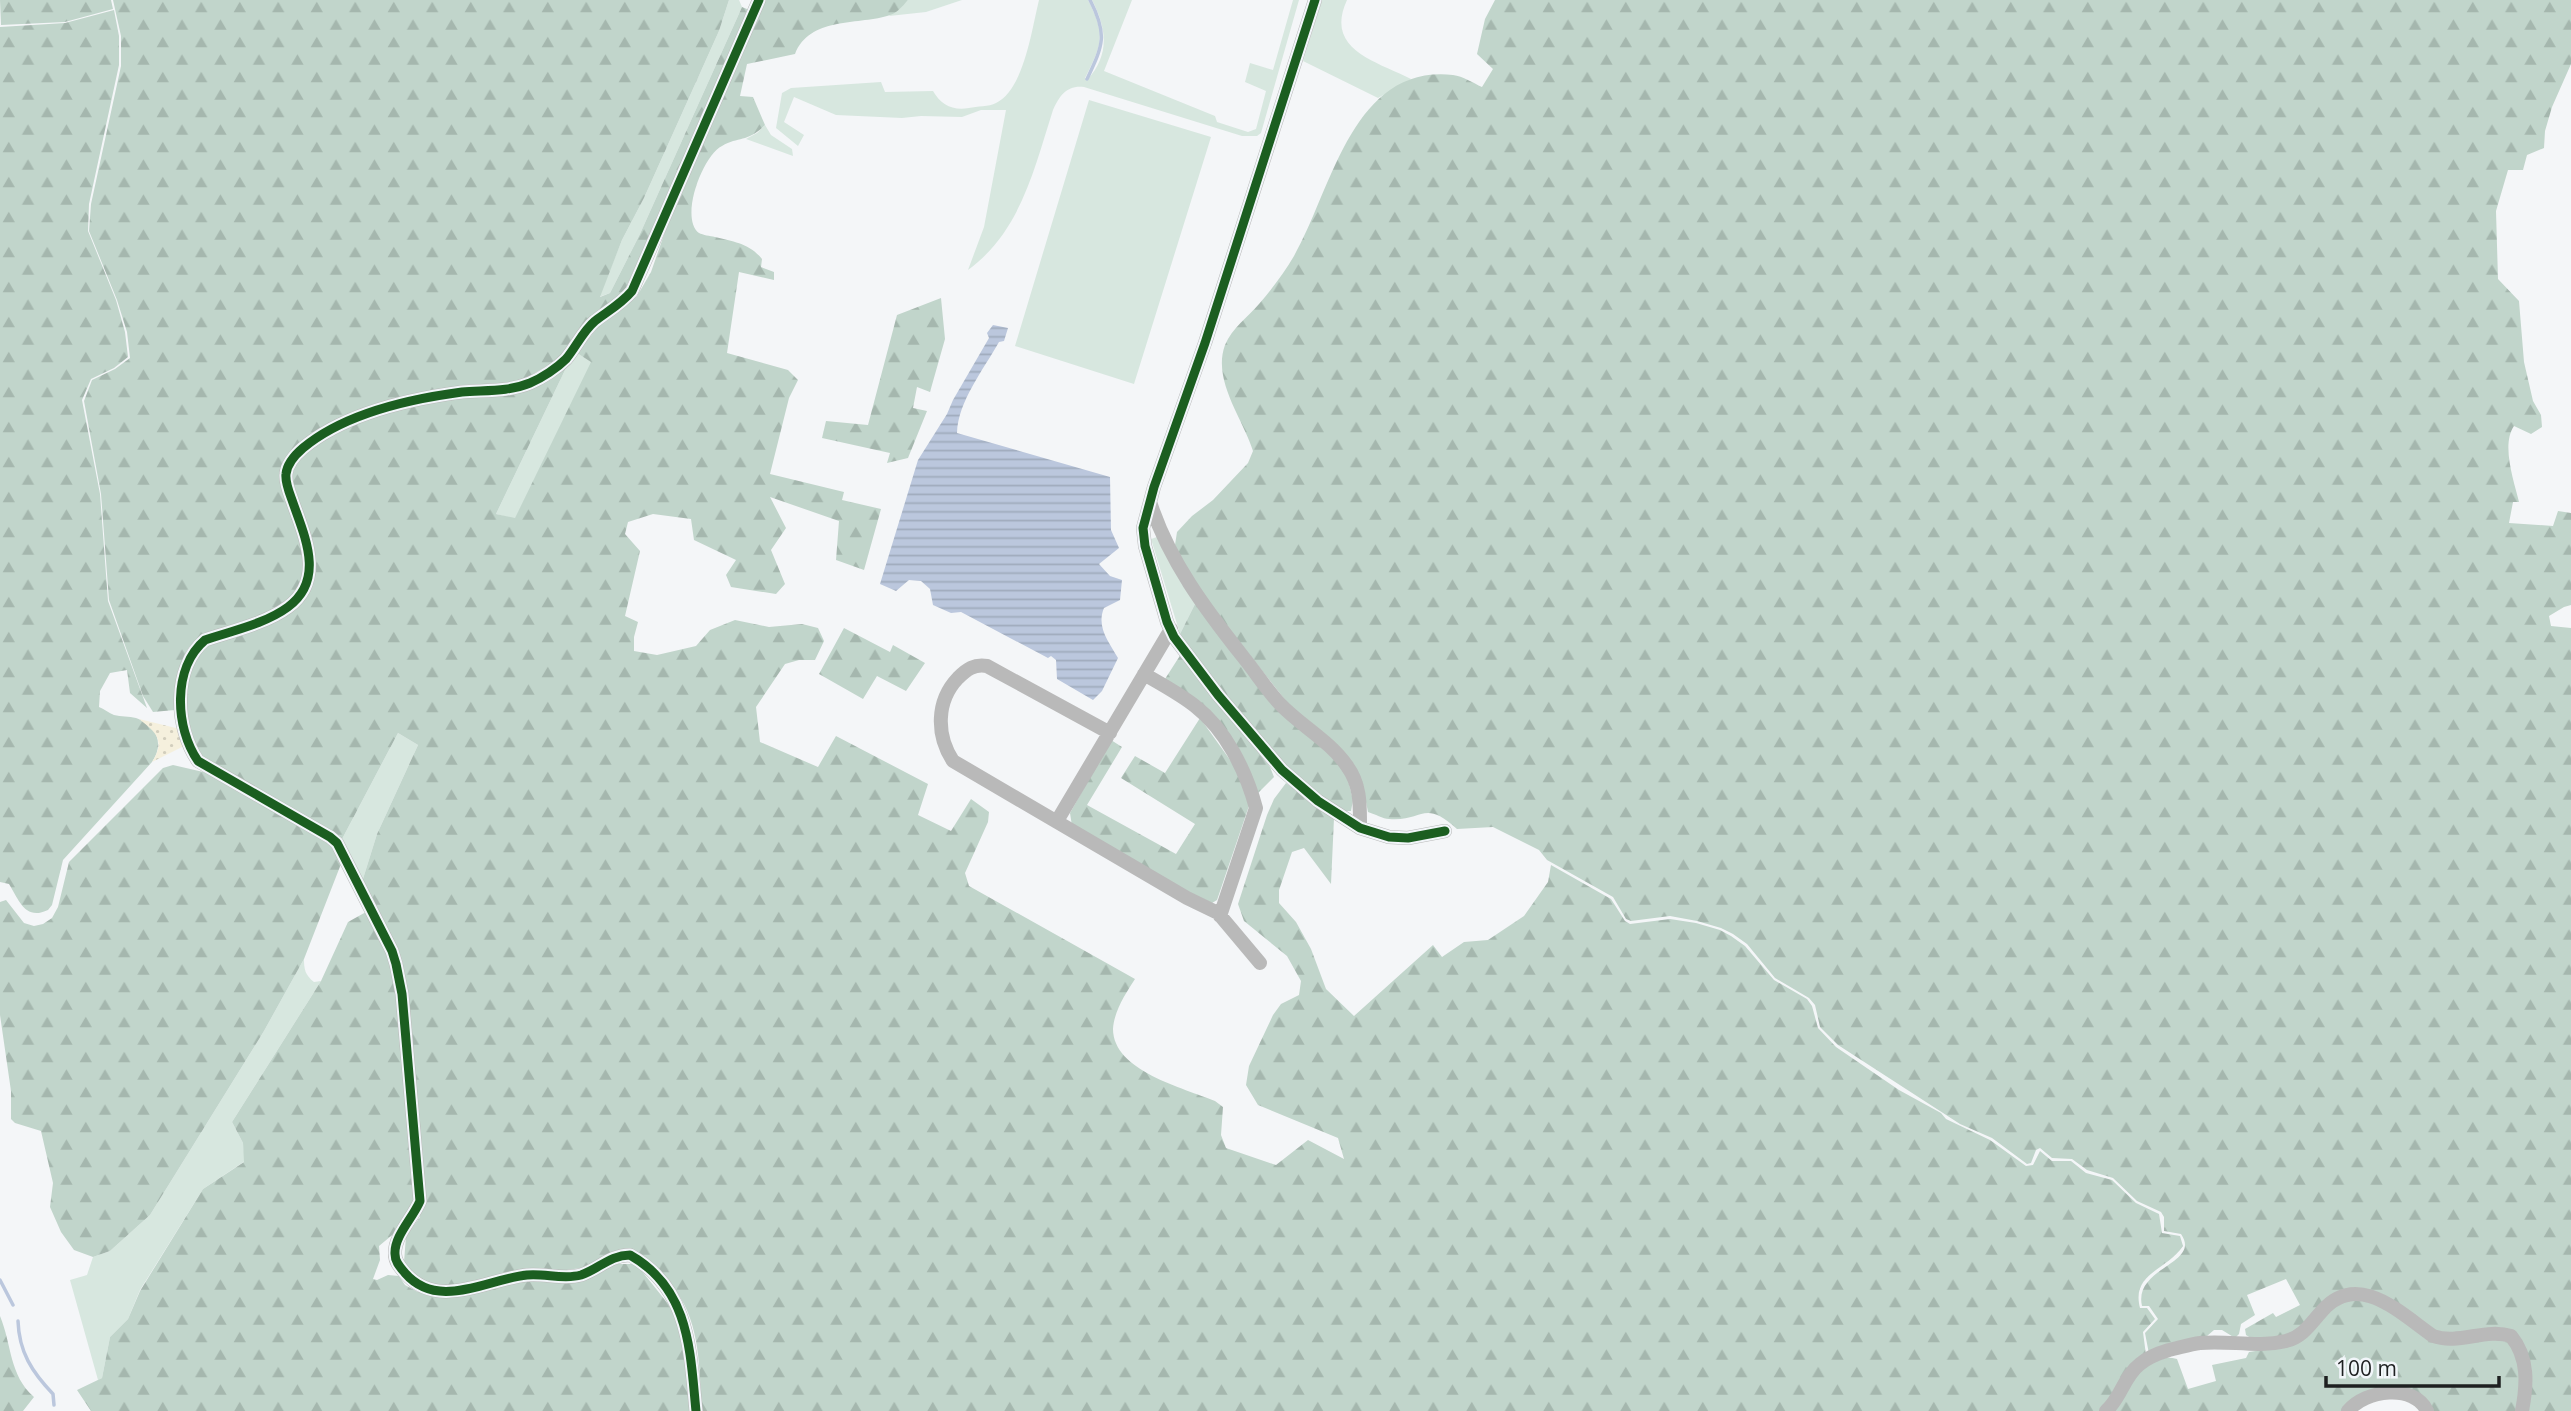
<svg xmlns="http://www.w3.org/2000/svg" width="2571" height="1411" font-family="'Open Sans',sans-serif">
	<defs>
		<pattern id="forest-firs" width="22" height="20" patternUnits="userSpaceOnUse" patternTransform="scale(1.75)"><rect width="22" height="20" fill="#c1d5cb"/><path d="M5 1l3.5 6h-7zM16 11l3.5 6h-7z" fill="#a5b7ae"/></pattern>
		<pattern id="sand-dots" width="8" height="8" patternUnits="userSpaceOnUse" patternTransform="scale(1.75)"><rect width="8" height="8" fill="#f5f0dd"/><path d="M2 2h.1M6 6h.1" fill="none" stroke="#d2cebd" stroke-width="1.8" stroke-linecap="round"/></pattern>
		<pattern id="water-rules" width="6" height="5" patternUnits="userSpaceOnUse" patternTransform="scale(1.75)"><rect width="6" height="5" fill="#bbc7dd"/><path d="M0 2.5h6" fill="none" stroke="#a0abbd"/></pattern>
	</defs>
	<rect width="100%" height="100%" fill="#f4f6f8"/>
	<path fill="#d7e7df" d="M729,0H739L742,7L639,236L610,293L599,297L622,240L644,198L719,31Z
		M908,0H962L926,12L889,16Z
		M1039,0H1088C1106,35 1102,44 1085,78L1087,80C1110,55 1107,29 1092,0H1132L1104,71L1215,116L1217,122L1248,132L1256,129L1266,91L1245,82L1250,63L1273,70L1293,0H1299L1261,133L1257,136H1242L1084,87C1067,85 1060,95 1053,110C1034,169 1021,231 968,270L984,227L1006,110H981L962,117L921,116L902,118L836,115L794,97L784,122L804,135L798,146L776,128L782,93L791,88L881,82L885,92L933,91C941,105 953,111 969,108C977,106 989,107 996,103C1024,90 1032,28 1039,0Z
		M1322,0H1347C1324,50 1376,61 1411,79L1378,98L1303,61Z
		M1089,100L1211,137L1134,384L1015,346Z
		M765,125L771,135L792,149L793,156L746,139L757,133Z
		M577,353L592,362L515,519L496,514L566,368Z
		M1157,537L1197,600L1180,634L1151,539Z
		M398,733L418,745L377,834L362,882L341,841Z
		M304,959C304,969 305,975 314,982L321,981L232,1122L243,1143L245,1161L203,1189L140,1290L128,1319L110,1337L102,1378L98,1380L70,1280L87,1275L93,1257L110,1251L150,1215L264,1031Z"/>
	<path fill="url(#forest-firs)" d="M0,0H111L113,9L65,22L1,25Z
		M113,0H729L719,31L644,198L622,240L600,297L610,293L639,236L742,7L752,11L623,294L561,358L526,378L507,383L462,385L327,425L281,485C285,507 306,542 305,561C303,609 258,615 221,629C211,633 200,636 192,644C177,659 178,690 175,710L153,712L143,696L109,600L101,494L84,401L92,380L115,369L130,358L127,332L117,300L89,231L91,204L121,66V36Z
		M763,0H908C902,7 896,14 887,16C856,25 810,17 795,54L747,64L740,96L753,97L765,125C747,143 739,136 722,146C703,155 679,218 699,233C703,235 710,236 715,237C734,242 749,243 762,259L761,267L774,272V280L739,272L727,353L788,370L798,380L789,398L770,474L844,492L842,500L881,509L864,570L836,560L839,521L770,497L786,528L771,550L785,584L776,594L731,587L726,575L736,560L694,540L691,519L653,514L628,522L625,534L640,551L625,616L638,622L634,637V651L657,655L696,646L710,630L735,620L769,627L802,624L818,628L824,641L815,660H799L785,664L756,707L760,742L818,767L836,736L928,784L918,815L951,831L971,799L989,812L988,822L965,873L969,886L1135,979C1126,993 1114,1011 1113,1029C1113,1071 1184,1088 1215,1101L1223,1107L1221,1135L1226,1148L1276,1165L1308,1140L1344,1159L1338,1138L1258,1105L1246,1085L1249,1066L1273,1015L1281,1004L1299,995L1301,981L1287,956L1244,921L1238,904L1267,815L1274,799L1286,783L1334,818L1331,884L1304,848L1292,852L1279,890V903L1296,922L1311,949L1326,989L1354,1016L1433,945L1442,957L1464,942L1488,940L1524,916L1548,882L1551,865L1611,899L1625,921L1630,924L1670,919L1696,923L1720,930L1731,936L1745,946L1774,980L1807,999L1812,1006L1818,1028L1836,1047L1899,1090L1941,1113L1946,1119L1990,1140L2026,1166L2033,1165L2040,1151L2052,1161H2071L2086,1173L2112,1180L2136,1203L2159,1214L2162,1233L2180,1236L2183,1246C2166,1271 2131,1273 2140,1308H2147L2155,1319L2143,1332L2146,1355L2100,1411H702C699,1370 701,1326 676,1291C668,1279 656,1269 647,1259L457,1285C430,1286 420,1284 404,1262L406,1236L420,1217L408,995L362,882L377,834L418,745L398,733L341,841L198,757L184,706L187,678L200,649L310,590L291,485L295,461L328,436L380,414L463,395L566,368L496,514L515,518L591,362L577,353L602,322L637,296L651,272L681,186Z
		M1495,0H2571V64L2552,107L2545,131L2544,148L2527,155L2523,170H2508L2496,211L2498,279L2519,301L2524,362L2533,401L2541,415L2542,427L2531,434L2514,426C2501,445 2514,481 2519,502H2513L2509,523L2553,526L2558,511L2571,513V605L2564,607L2549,616L2551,626L2571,628V1411H2527L2519,1337L2442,1334L2357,1289L2288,1337L2254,1340L2246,1335L2245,1329L2273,1313L2276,1317L2300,1305L2286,1279L2247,1295L2255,1315L2241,1324L2239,1334L2235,1338L2222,1330H2214L2207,1336L2149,1354L2145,1333L2158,1319L2149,1306H2142C2133,1267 2202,1264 2181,1234L2164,1231V1217L2161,1212L2137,1201L2113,1178L2087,1170L2072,1159L2052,1158L2040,1148L2036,1150L2031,1163L2027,1164L1992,1138L1960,1124L1838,1045L1820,1027L1815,1005L1809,998L1775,978L1747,944L1733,934L1721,928L1697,921L1670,916L1631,921L1626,919L1613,897L1547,860L1539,850L1493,827L1457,829C1423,798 1423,822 1389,819C1383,819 1375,814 1368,812L1362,782L1286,701L1213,609L1180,561L1175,545L1177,532L1192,516L1213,500L1248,463L1253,451C1243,419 1212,380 1225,345C1232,328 1248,317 1259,304C1272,289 1284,273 1294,256C1332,190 1352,64 1453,75C1463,76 1473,83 1482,87L1493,69L1477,54L1485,19Z
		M114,10L119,36V65L89,204L88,231L116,300L125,332L128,357L114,368L91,379L82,400L100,494L108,601L147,708L130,693L127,670L110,673L100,691L99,707C104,709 109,713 114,715C121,717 129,716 136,718C158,725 164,745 152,762L63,860L52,905L48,910C25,921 19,900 9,884L0,882V27L65,23Z
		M941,298L945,339L930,392L917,387L913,408L927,411L908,458L887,463L890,453L822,438L826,421L868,425L897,315Z
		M1197,600L1312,737L1346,772L1353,800L1351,811H1345C1331,802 1317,794 1305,783C1256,741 1217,687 1180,634Z
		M844,628L890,652L893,645L925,663L906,691L877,676L863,699L819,674Z
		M1181,654L1270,767L1274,777L1258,793L1251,775L1165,679Z
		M1200,718L1238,771L1250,803L1217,900L1212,903L1192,894L1072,826L1070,813L1111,740L1122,747L1087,805L1176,854L1195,824L1121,778L1135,756L1165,773Z
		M173,765L212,774L326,837L341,864L304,959L264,1031L150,1215L110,1251L93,1257L74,1250L61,1232L50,1207L53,1183L41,1131L15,1123L11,1119V1091L0,1015V902L6,900L24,923L34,926L43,924L52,918L58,907L69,862L163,768Z
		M366,912L393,965L415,1201L397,1231L379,1246L380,1260L373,1279L377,1280L388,1275L399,1276L405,1285L418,1292L618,1264H634L641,1270L677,1315L693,1411H91L77,1390L102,1378L110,1337L128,1319L140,1291L203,1189L244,1162L243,1143L232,1122L321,981L348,922Z
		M2366,1298L2433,1339L2499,1340L2512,1343L2521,1367L2517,1411H2433L2407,1388L2344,1411H2113C2127,1387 2145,1351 2177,1359L2188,1389L2216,1381L2212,1365L2246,1358L2249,1352L2282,1347L2335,1303Z
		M0,1316C12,1345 9,1375 34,1397L23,1411H0Z"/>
	<path fill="url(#sand-dots)" d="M139,719L180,729L184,746L152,762C166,741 156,732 139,719Z"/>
	<path fill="url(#water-rules)" d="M993,325L1008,328L1004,341L999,342C984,369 958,401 957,433L1110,477L1111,530L1119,548L1099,564L1110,576L1122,580L1120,600L1104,608C1096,627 1109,642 1118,658L1102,691L1093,700L1057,679L1056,660L1051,656L1048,658L961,612L951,613L933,605L930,589L921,581L909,580L896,591L880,584L918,460L947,414L953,400L989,338L987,333Z"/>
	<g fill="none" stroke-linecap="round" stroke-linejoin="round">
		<path stroke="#bbc7dd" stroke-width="3.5" d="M1087,79C1103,45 1108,35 1090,0
			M0,1280L13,1305
			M18,1321C19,1352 32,1372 53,1394L54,1405"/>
		<path stroke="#b9b9b9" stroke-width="14" d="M1315,0L1205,343L1154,487L1143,528L1145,546L1167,622L1174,637L1218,695L1282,770L1318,801L1360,828L1389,837L1408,838L1445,831
			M1150,502C1169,561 1206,610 1244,658C1256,673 1267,690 1280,704C1301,726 1330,741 1347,766C1361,785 1360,806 1360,828
			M1144,674C1161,684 1180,694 1195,706C1226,730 1246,771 1256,808L1220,916
			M1110,733L987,666C974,664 967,669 958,678C936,701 936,735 953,761L1187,898L1218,913L1260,963
			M1057,821L1171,629
			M696,1411C690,1351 690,1289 630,1255C610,1255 599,1269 581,1275C564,1280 544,1273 527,1275C487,1279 438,1311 405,1273C400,1267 395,1262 395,1254C394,1236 413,1218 420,1201L402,994L396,964L392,951L337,843L330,837L198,761C175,728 172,668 205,640C231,631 265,624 288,607C326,579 304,535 292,500C289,492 285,482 286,474C287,464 296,454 303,448C345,413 409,399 462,392C485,390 508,392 530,383C542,378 557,368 566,359C576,347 583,331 595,321C608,311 621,304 632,291L759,0
			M2106,1411C2121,1398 2124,1376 2140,1364C2148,1357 2159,1353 2169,1350C2179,1348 2190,1344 2200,1343C2229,1340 2257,1348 2286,1341C2303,1337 2311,1323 2322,1311C2358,1270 2400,1313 2433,1336C2459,1345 2485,1328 2511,1336C2529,1358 2527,1385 2522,1411
			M2348,1411C2365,1390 2414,1383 2427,1411"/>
		<g stroke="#f2f6fa" stroke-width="13">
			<path id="cycleway" d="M1315,0L1205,343L1154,487L1143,528L1145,546L1167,622L1174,637L1218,695L1282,770L1318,801L1360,828L1389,837L1408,838L1445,831
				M696,1411C690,1351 690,1289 630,1255C610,1255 599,1269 581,1275C564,1280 544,1273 527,1275C487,1279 438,1311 405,1273C400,1267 395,1262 395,1254C394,1236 413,1218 420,1201L402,994L396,964L392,951L337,843L330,837L198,761C175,728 172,668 205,640C231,631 265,624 288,607C326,579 304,535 292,500C289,492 285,482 286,474C287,464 296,454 303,448C345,413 409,399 462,392C485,390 508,392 530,383C542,378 557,368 566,359C576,347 583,331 595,321C608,311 621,304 632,291L759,0"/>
		</g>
		<use href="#cycleway" stroke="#1b5e20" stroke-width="9"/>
	</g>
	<path d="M2326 1376v10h173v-10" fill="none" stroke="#1e2021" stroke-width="3.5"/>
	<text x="2336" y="1376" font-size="21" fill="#1e2021" stroke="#f2f6fa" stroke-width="5" paint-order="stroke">100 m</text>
</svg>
